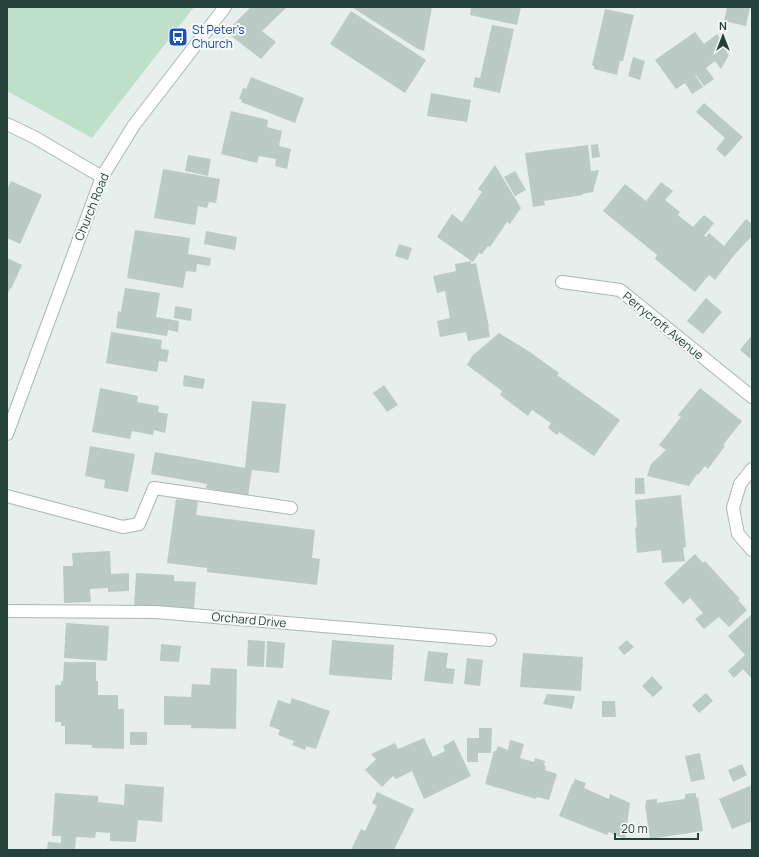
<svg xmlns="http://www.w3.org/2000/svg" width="759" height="857" font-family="Manrope,sans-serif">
	<rect width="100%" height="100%" fill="#e6efeb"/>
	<path fill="#bfe0c8" d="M7,7H194L92,138L7,91Z"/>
	<path fill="#bbcac4" d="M251,7H287L262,31L276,42L261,59L226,32Z
		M353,7H432L424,51L418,49L353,8Z
		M471,7H521L517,25L470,15Z
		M727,7H750L746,26L724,21Z
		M605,9L634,15L623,61H620L617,75L594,69V66L592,65Z
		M351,11L426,60L405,93L330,44Z
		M492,25L514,29L500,93L473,87L475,77L480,78Z
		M695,32L704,44L717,34L728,50L726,51L729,55L721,69L715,61L706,68L714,79L704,86L696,75H695L703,87L692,94L685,83L676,89L655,60Z
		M633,57L645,61L640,80L628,76Z
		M251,77L304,98L295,123L241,102L242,100L239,99L243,88L246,89Z
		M431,93L471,100L467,122L427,116Z
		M704,103L743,137L725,157L716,149L725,138L696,112Z
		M231,111L268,120L267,127L282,131L279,146L291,149L287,169L275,166L276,159L259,156L257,163L221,154Z
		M598,144L600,157L592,158L591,145Z
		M588,145L591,171L599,170L593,192L582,194L583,195L544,201L545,205L533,207L525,153Z
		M188,155L211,159L208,176L185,171Z
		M495,165L521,208L510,224L507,222L490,247L488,246L482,254L479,253L473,262L437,237L452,214L462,222L482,192L478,189Z
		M163,169L220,179L216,203L209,202L207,208L198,206L195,225L154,218Z
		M515,171L526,190L515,196L504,177Z
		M11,181L42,195L20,244L7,238V190Z
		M661,182L673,191L665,200L680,212L678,215L693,227L704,215L714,223L704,236L706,237L709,233L724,246L746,219L752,224V236L735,254L715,280L709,275L695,292L655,259L657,255L603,211L625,184L646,201Z
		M135,230L190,238L188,254L211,258L210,266L197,264L196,272L186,271L183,288L127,278Z
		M206,231L237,237L235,250L204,244Z
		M399,244L412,248L408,260L395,256Z
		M7,258L22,265L11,289L10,288L7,295Z
		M471,261V264L476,263L489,327H488L490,337L468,341L466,332L440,337L437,321L450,318L445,291L437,293L433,276L456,271L455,264Z
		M125,288L160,293L156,317L179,321L178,332L168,330L167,336L116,328L118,311L121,312Z
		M706,298L722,312L703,334L687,321Z
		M175,306L192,309L191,321L174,318Z
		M111,332L162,340L161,349L169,350L167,362L159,361L157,372L106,363Z
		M499,333L530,352L559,373L557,375L620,420L594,456L559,432L557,435L548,428L551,423L532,410L528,416L500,395L502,391L467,365L472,356Z
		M752,335V360L740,350Z
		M184,375L205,379L203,389L183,386Z
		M384,385L398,405L387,412L373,393Z
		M100,388L138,396L137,402L159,406L158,412L168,414L165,433L154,430L153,435L132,431L130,439L92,432Z
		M700,388L742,421L723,445L725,446L708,469L705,466L698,475L697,474L689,486L647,476L651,464L666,450L659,445L681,417L678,415Z
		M252,401L286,404L279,473L252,470L248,496L206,488L207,484L151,474L155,452L245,468Z
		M90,446L135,454L128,492L104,488L105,480L85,476Z
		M635,478H644L645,494H635Z
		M681,495L686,547L683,548L685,561L662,563L661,550L637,553L635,528L637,527L635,500Z
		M176,499L198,501L196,515L315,530L312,558L320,559L317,585L207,572V568L167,563Z
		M110,551L111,574L129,573V591L108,592V588L90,589L91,602L64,603L63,566H73L72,553Z
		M695,554L703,563L705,561L740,599L738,600L747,610L729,627L719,617L704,629L695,619L703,613L690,598L683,604L664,583Z
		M136,573L174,575V581L196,582L194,611L134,608Z
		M752,614V679L743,669L734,678L728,671L745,655L728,636Z
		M66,623L109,626L107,661L64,658Z
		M248,640L265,641L264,667L247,666Z
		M332,640L394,645L392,680L329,675Z
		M627,640L634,647L624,655L618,648Z
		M267,641L285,643L283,668L266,667Z
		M161,644L181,646L179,662L160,661Z
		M428,651L448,653L446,668L455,669L453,684L424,681Z
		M523,653L583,657L581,691L520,687Z
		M467,658L483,660L480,686L464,684Z
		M64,662H96V681H98V695H118V709H124V749L92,748V745L65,744V726H61V722H55V685H61V681H63Z
		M211,668L237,669L236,729L191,728V725H164V696L191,697L192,684L210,685Z
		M652,676L663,688L653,697L642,686Z
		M706,693L713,701L699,713L692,705Z
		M547,694L575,696L572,709L543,704Z
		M292,698L330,711L316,749L306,746L305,750L292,745L294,741L278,735L280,730L269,726L278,700L290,704Z
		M602,701H615L616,717H602Z
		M479,728H492L491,753H478V762H467V738H479Z
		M130,732H147V745H130Z
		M424,738L433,757L445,751L443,746L454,740L471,776L424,799L412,771L396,779L393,776L382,787L365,770L376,759L371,754L395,743L398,749Z
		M510,740L524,744L520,758L534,762L535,758L545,761L544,765L546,766L545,770L557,774L549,800L537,797L536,799L485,784L494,751H496L498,746L508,750Z
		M700,753L705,779L691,782L685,756Z
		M742,764L747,775L733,782L728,770Z
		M575,779L586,783L584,788L609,799L610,794L630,803L625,839L609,832L607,835L559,816L572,784H573Z
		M125,784L164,787L162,822L138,820L136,842L110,841V833L96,832L95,838L76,837L75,850H47L48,842L61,843V836H52L55,793L98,796V802L124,805Z
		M752,785V821L732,829L719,799Z
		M377,792L414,809L394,850H351L361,829L365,831L377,806L372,803Z
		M696,793V798L698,797L703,831L650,839L645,805H646V800L657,799V803L685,799V794Z"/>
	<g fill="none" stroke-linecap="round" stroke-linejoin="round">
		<g stroke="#a8b8b2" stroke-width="14">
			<path id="service" d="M7,496L123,527L139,524L154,488L291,508"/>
		</g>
		<g stroke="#a8b8b2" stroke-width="14">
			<path id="minor" d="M7,124L34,137L102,177
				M562,282L620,290L752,397
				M7,434L102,177L134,125L225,7
				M752,469L740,484L733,508L738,534L752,550
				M7,611L156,612L490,640"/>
		</g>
		<use href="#service" stroke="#fff" stroke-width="12"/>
		<use href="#minor" stroke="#fff" stroke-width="12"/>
	</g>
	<defs>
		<g id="bus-square" transform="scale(1)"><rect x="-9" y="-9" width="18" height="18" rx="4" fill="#1a4fb4" stroke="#f7fbf9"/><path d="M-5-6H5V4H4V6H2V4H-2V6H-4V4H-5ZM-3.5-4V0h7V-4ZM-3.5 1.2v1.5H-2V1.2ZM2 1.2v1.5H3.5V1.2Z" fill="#fff"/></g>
	</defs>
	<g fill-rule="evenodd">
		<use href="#bus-square" x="178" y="37"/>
	</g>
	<g text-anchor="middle" stroke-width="4" stroke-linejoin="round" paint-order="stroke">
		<g font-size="12" fill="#164399" stroke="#f7fbf9" text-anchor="start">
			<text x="192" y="34">St Peter's<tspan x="192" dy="14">Church</tspan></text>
		</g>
		<g font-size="12" fill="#24423a" stroke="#f7fbf9">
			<text transform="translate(92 207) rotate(-68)" y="4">Church Road</text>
			<text transform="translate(663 326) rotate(39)" y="4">Perrycroft Avenue</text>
			<text transform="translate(249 620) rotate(5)" y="4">Orchard Drive</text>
		</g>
	</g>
	<rect width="759" height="857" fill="none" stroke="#24423a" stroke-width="16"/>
	<g transform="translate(723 36)" stroke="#f7fbf9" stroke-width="3" paint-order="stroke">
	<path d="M0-3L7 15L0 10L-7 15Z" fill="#24423a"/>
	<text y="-6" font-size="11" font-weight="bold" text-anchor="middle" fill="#24423a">N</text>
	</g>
	<path d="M615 833v6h83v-6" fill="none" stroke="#24423a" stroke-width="2"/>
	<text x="621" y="833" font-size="12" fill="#24423a" stroke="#f7fbf9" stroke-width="3" paint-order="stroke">20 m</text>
</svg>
